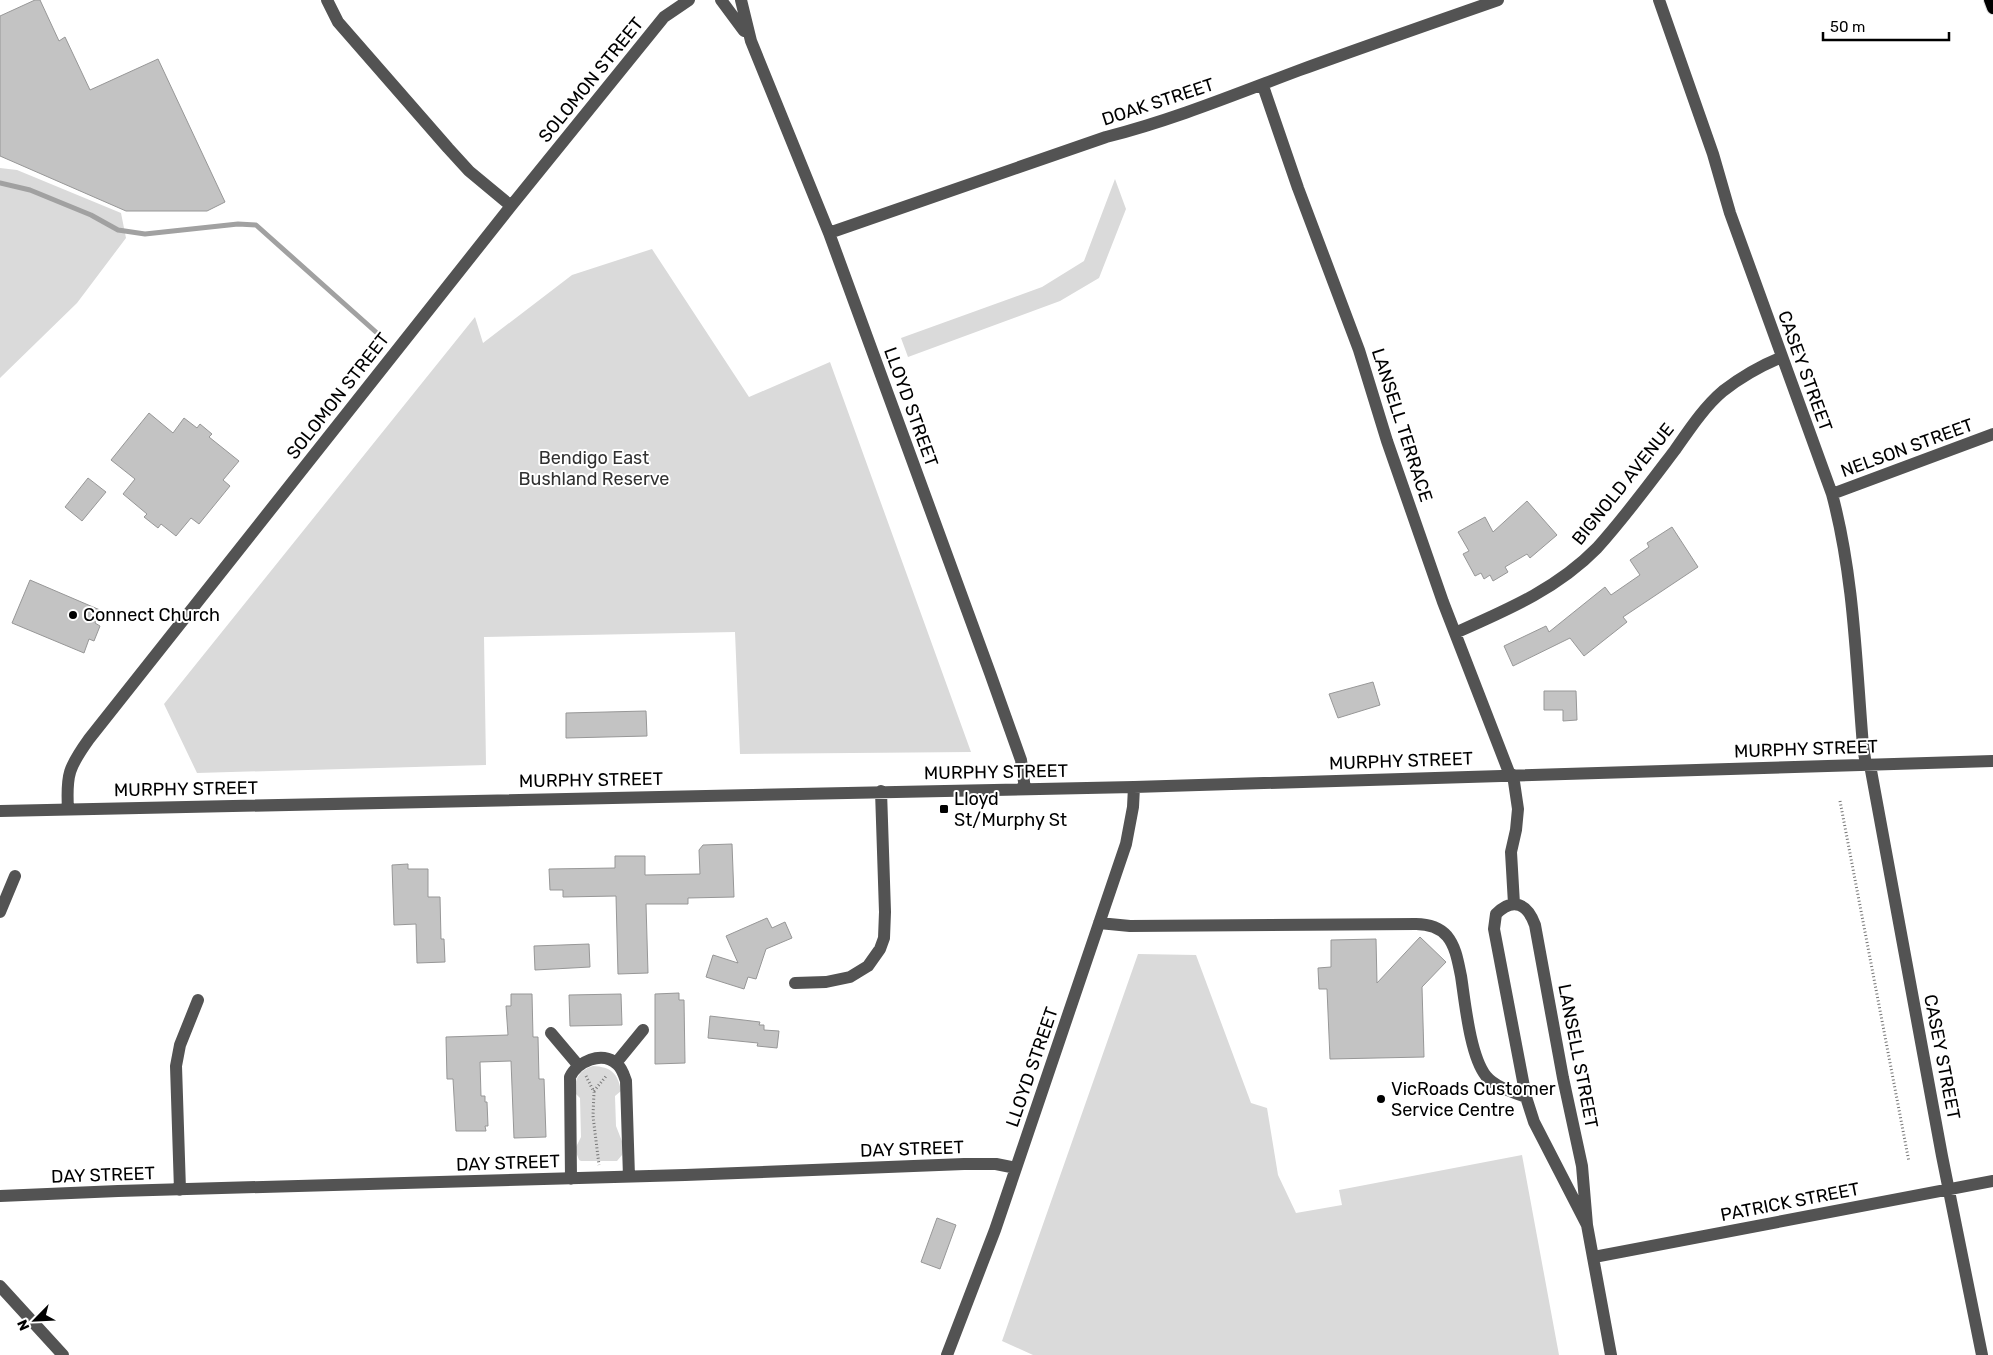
<svg xmlns="http://www.w3.org/2000/svg" width="1993" height="1355" font-family="Rubik,sans-serif">
	<rect width="100%" height="100%" fill="#fff"/>
	<path fill="#dadada" d="M0,168L17,170L121,213L126,238L77,303L0,378Z
		M1115,179L1126,209L1099,278L1060,301L908,357L901,338L1042,287L1084,261Z
		M652,249L749,397L830,362L971,752L740,754L735,632L484,637L486,765L197,773L164,704L475,317L483,343L572,275Z
		M1138,954L1196,955L1251,1103L1267,1108L1278,1175L1296,1213L1342,1205L1339,1190L1522,1155L1559,1355H1033L1002,1341Z
		M593,1066C611,1067 618,1073 621,1091L615,1096L616,1126L623,1144L622,1155L617,1161H581L579,1160L575,1149L581,1137L580,1098L574,1092C575,1079 579,1070 593,1066Z"/>
	<g fill="none" stroke-linecap="round" stroke-linejoin="round">
		<path stroke="#a1a1a1" stroke-width="5" d="M0,183L30,190L91,215L118,230L145,234L238,224L256,225L377,333"/>
	</g>
	<path fill="#c3c3c3" stroke="#979797" d="M35,0H40L59,41L65,37L90,90L158,59L225,202L207,211H126L0,156V16Z
		M149,413L173,433L184,418L197,428L200,424L212,434L209,437L239,461L223,480L230,486L199,524L191,518L176,536L161,524L158,528L144,517L147,514L123,494L135,479L111,460Z
		M88,478L106,492L82,521L65,507Z
		M1527,501L1557,535L1530,558L1527,554L1505,567L1508,572L1493,581L1490,575L1484,579L1481,573L1475,576L1463,554L1469,551L1458,532L1485,517L1493,532Z
		M1672,527L1698,567L1623,617L1627,622L1584,656L1570,638L1513,666L1504,646L1546,626L1549,632L1605,587L1611,595L1640,575L1630,560L1649,547L1647,543Z
		M30,580L100,610L95,623L100,626L94,641L89,639L84,653L12,623Z
		M1373,682L1380,705L1338,718L1329,694Z
		M1544,691H1576L1577,720L1563,721V710H1544Z
		M646,711L647,736L566,738V713Z
		M732,844L734,897L688,898V904H646L648,973L618,974L616,896L563,897V890H550L549,869L615,868V856H645V875L700,874L699,850L703,845Z
		M408,864V869H428V897H440L441,939H444L445,962L417,963L416,924L394,925L392,865Z
		M767,918L772,928L785,922L792,938L766,949L756,979L748,977L744,989L706,977L713,955L738,963L726,936Z
		M1420,937L1446,962L1422,987L1424,1057L1330,1059L1327,989H1319L1318,968L1331,967V940L1376,939L1377,983Z
		M589,944L590,967L535,970L534,946Z
		M679,993V1000H684L685,1063L655,1064V994Z
		M511,994H532L533,1037H538L539,1079H544L546,1137L514,1138L511,1061L480,1062L481,1096H485V1102H487L488,1126H485L486,1131H456L453,1079H447L446,1037L508,1035L506,1006H511Z
		M621,994L622,1025L570,1026L569,995Z
		M710,1016L760,1022L759,1025H764V1030L779,1031L777,1048L757,1046L758,1043L708,1038Z
		M937,1218L956,1225L940,1269L921,1262Z"/>
	<g fill="none" stroke-linecap="round" stroke-linejoin="round">
		<g stroke="#dbdbdb" stroke-width="14">
			<path id="major" d="M1990,0L1993,8"/>
		</g>
		<path stroke="#757575" stroke-width="3" stroke-dasharray="1 2.5" stroke-linecap="butt" d="M1840,801L1909,1162
			M586,1076L594,1092L593,1116L599,1165
			M594,1091L607,1075"/>
		<path stroke="#535353" stroke-width="12" d="M327,0L338,22L448,148L469,171L511,206
			M721,0L744,31
			M741,0L751,41L829,233L990,673L1021,760L1025,789
			M1659,0L1713,154L1730,213L1832,494C1854,576 1856,662 1863,746L1866,765
			M1263,86L1298,188L1359,350L1387,441L1443,602L1510,775
			M829,233L1106,137C1173,120 1236,94 1300,70C1366,46 1432,23 1498,0
			M1832,494L1993,434
			M1455,633C1507,610 1557,589 1597,548C1625,517 1650,483 1675,450C1689,430 1704,407 1723,391C1741,377 1760,366 1782,357
			M1870,765L1942,1156L1982,1355
			M1513,775L1518,809L1516,830L1511,852L1514,904
			M68,809C66,774 69,767 89,739L511,206L664,17L689,0
			M0,811L1134,787L1993,761
			M0,912L15,876
			M1099,923L1130,926L1416,924C1427,924 1439,927 1447,936C1456,947 1458,962 1461,976C1465,1002 1470,1056 1486,1076C1495,1087 1512,1092 1526,1097
			M795,983L826,982L850,977L868,966L880,949L884,938L885,912L881,791
			M551,1033L578,1065
			M616,1063L643,1030
			M571,1179L570,1077C577,1062 602,1050 617,1064C622,1068 624,1075 626,1081L629,1177
			M180,1190L176,1066L180,1045L198,1000
			M0,1196L118,1191L685,1175L964,1164H996L1016,1168
			M1587,1225L1534,1122L1526,1097L1494,929L1496,914C1514,896 1528,905 1535,925L1563,1078L1582,1166L1587,1225L1611,1355
			M1594,1257L1993,1181
			M0,1286L63,1355
			M947,1355L995,1230L1126,844L1133,807L1134,787"/>
		<use href="#major" stroke="#000" stroke-width="12"/>
	</g>
	<g fill="#000" stroke="#fff" stroke-width="2">
		<circle cx="73" cy="615" r="5"/>
		<rect x="939" y="804" width="10" height="10" rx="2.5"/>
		<circle cx="1381" cy="1099" r="5"/>
	</g>
	<g text-anchor="middle" stroke-width="4" stroke-linejoin="round" paint-order="stroke">
		<g font-size="18" fill="#000" stroke="#fff">
			<text transform="translate(591 80) rotate(-51)" y="6">SOLOMON STREET</text>
			<text transform="translate(1158 102) rotate(-18)" y="6">DOAK STREET</text>
			<text transform="translate(1805 371) rotate(70)" y="6">CASEY STREET</text>
			<text transform="translate(338 396) rotate(-52)" y="6">SOLOMON STREET</text>
			<text transform="translate(911 407) rotate(70)" y="6">LLOYD STREET</text>
			<text transform="translate(1402 425) rotate(72)" y="6">LANSELL TERRACE</text>
			<text transform="translate(1907 448) rotate(-20)" y="6">NELSON STREET</text>
			<text transform="translate(1623 484) rotate(-51)" y="6">BIGNOLD AVENUE</text>
			<text transform="translate(1806 749) rotate(-2)" y="6">MURPHY STREET</text>
			<text transform="translate(1401 761) rotate(-2)" y="6">MURPHY STREET</text>
			<text transform="translate(996 772) rotate(-1)" y="6">MURPHY STREET</text>
			<text transform="translate(591 780) rotate(-1)" y="6">MURPHY STREET</text>
			<text transform="translate(186 789) rotate(-1)" y="6">MURPHY STREET</text>
			<text transform="translate(1578 1056) rotate(79)" y="6">LANSELL STREET</text>
			<text transform="translate(1942 1057) rotate(79)" y="6">CASEY STREET</text>
			<text transform="translate(1032 1067) rotate(-71)" y="6">LLOYD STREET</text>
			<text transform="translate(912 1149) rotate(-2)" y="6">DAY STREET</text>
			<text transform="translate(508 1163) rotate(-2)" y="6">DAY STREET</text>
			<text transform="translate(103 1175) rotate(-2)" y="6">DAY STREET</text>
			<text transform="translate(1790 1202) rotate(-11)" y="6">PATRICK STREET</text>
		</g>
		<g font-size="18" fill="#313131" stroke="#fff">
			<text x="594" y="464">Bendigo East<tspan x="594" dy="21">Bushland Reserve</tspan></text>
		</g>
		<g font-size="18" fill="#000" stroke="#fff" text-anchor="start">
			<text x="83" y="621">Connect Church</text>
			<text x="954" y="805">Lloyd<tspan x="954" dy="21">St/Murphy St</tspan></text>
			<text x="1391" y="1095">VicRoads Customer<tspan x="1391" dy="21">Service Centre</tspan></text>
		</g>
	</g>
	<g transform="translate(35 1320) rotate(246)" stroke="#ffffff" stroke-width="4" paint-order="stroke">
	<path d="M0-4L9 19L0 12L-9 19Z" fill="#000000"/>
	<text y="-8" font-size="14" font-weight="bold" text-anchor="middle" fill="#000000">N</text>
	</g>
	<path d="M1823 32v8h126v-8" fill="none" stroke="#000000" stroke-width="2.5"/>
	<text x="1830" y="32" font-size="15" fill="#000000" stroke="#ffffff" stroke-width="4" paint-order="stroke">50 m</text>
</svg>
